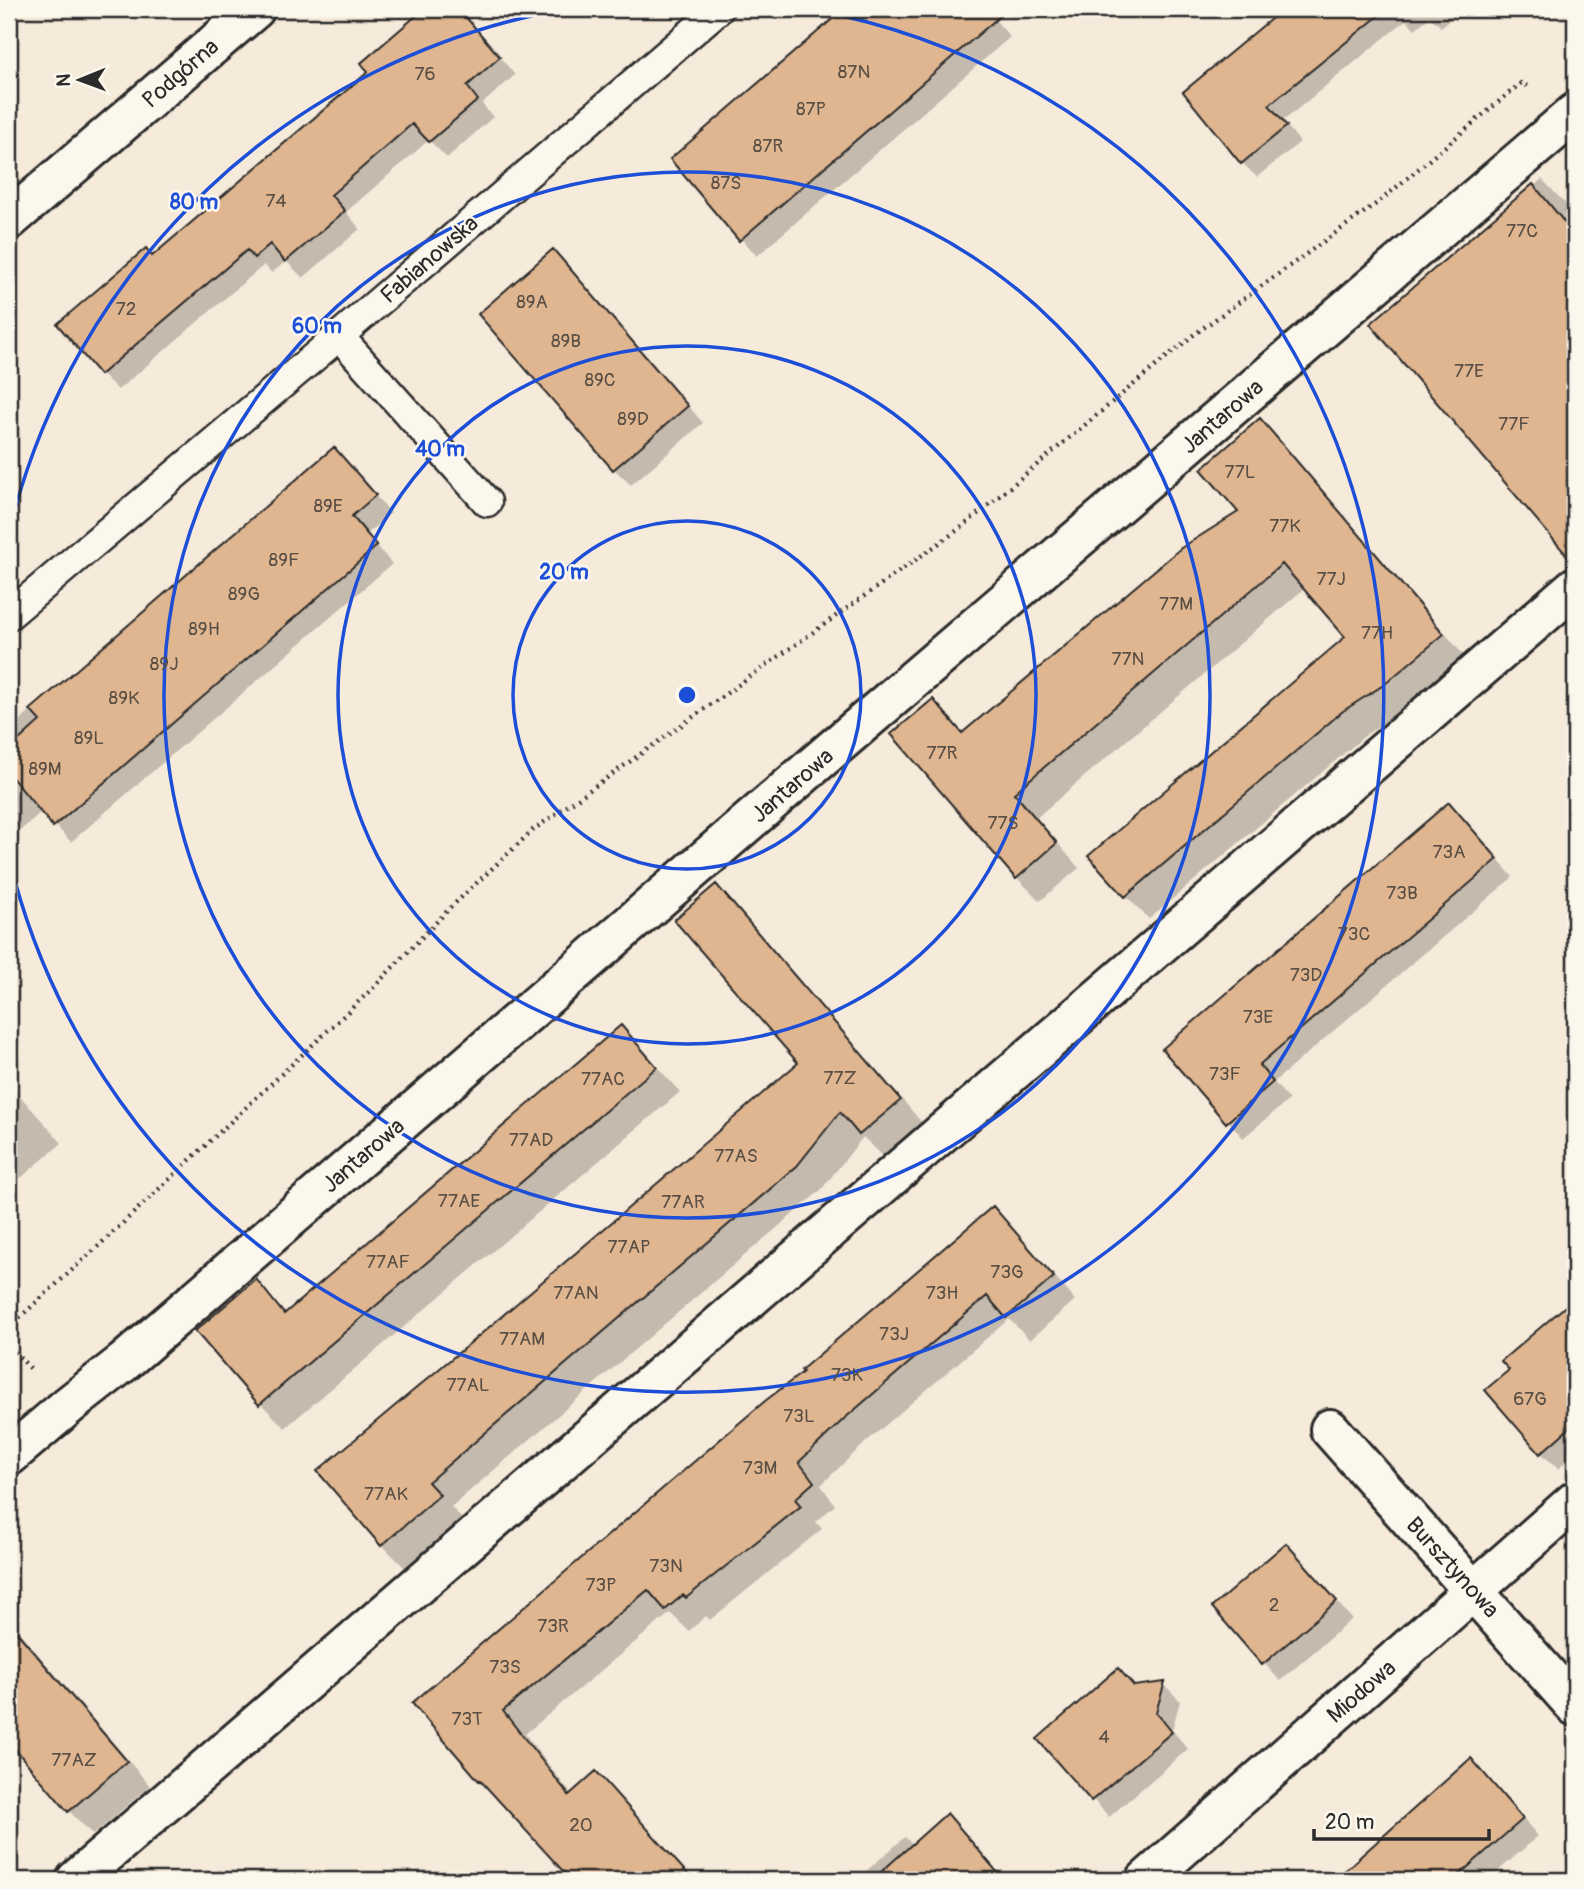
<svg xmlns="http://www.w3.org/2000/svg" width="1584" height="1889" font-family="Pangolin,sans-serif">
	<rect width="100%" height="100%" fill="#f6eada"/>
	<filter id="ink" filterUnits="userSpaceOnUse"><feTurbulence type="fractalNoise" baseFrequency=".0143" numOctaves="2"/><feDisplacementMap in="SourceGraphic" scale="14" xChannelSelector="R" yChannelSelector="G"/><feConvolveMatrix kernelMatrix="1 2 1 2 8 2 1 2 1" color-interpolation-filters="sRGB"/></filter>
	<g filter="url(#ink)">
		<path fill="#0003" d="M427,9H459L515,75L482,104L493,117L447,158L429,140L346,212L360,229L303,278L286,261L272,273L264,265L118,390L102,374L153,257L370,72L363,64Z
			M847,9H986L1010,37L757,256L672,160Z
			M1264,9H1463L1441,27L1430,17L1415,29L1406,20L1283,121L1300,142L1257,177L1242,163L1272,20Z
			M1542,179L1575,214V558L1555,538L1372,324Z
			M569,268L703,423L631,485L614,469Z
			M1260,420L1283,443L1466,658L1408,707L1367,734L1149,919L1126,896L1347,637L1305,588L1036,818L1079,868L1040,901L1017,878L933,701L964,733L1240,513Z
			M334,449L391,513L367,534L392,564L71,842L42,811L21,830L9,818V730Z
			M1465,821L1513,877L1274,1082L1289,1100L1243,1138L1165,1049Z
			M716,887L740,911L924,1125L885,1158L863,1137L821,1190L451,1507L463,1520L406,1569L382,1545L482,1335L800,1063Z
			M621,1027L680,1092L285,1428L261,1404L198,1331L256,1282L287,1314Z
			M10,1085L62,1143L9,1188V1086Z
			M993,1208L1016,1231L1075,1300L1030,1340L1009,1319L866,1442L821,1485L835,1505L816,1522L822,1529L710,1620L706,1616L689,1631L670,1613L525,1734L572,1795L618,1796L693,1880H573L415,1704L806,1372Z
			M1575,1315V1454L1558,1469L1541,1453L1512,1370Z
			M1286,1545L1352,1619L1280,1681L1214,1607Z
			M9,1620L150,1786L93,1835L69,1811L9,1740Z
			M1164,1684L1180,1701L1172,1730L1188,1749L1109,1817L1039,1740L1135,1688Z
			M1487,1777L1538,1836L1488,1880H1343Z
			M962,1831L1004,1880H856L905,1837L913,1845Z
			M220,1869L232,1880H207Z"/>
		<path fill="#e0b690" stroke="#2b2b2b" stroke-width="2" d="M424,9H459L500,57L467,86L478,100L429,142L412,124L331,195L345,211L285,262L270,244L254,258L247,250L100,375L57,324L146,248L152,256L368,72L361,63Z
			M844,9H1008L739,241L670,159Z
			M1283,9H1387L1269,105L1287,126L1241,164L1183,92Z
			M1533,184L1575,235V565L1370,324Z
			M553,249L688,406L613,470L478,314Z
			M1260,418L1444,634L1385,684L1343,711L1125,897L1088,856L1345,637L1282,564L1014,793L1057,843L1016,879L891,734L933,699L962,733L1181,548L1238,512L1201,469Z
			M334,447L376,495L352,516L377,546L53,827L9,774V749L40,721L30,710Z
			M1449,802L1498,859L1259,1065L1273,1082L1226,1123L1162,1049Z
			M716,884L901,1100L859,1135L840,1112L797,1166L428,1482L440,1495L381,1546L317,1471L481,1334L798,1063L674,920Z
			M621,1025L657,1067L259,1405L195,1331L256,1279L284,1314Z
			M993,1206L1054,1277L1006,1318L987,1296L844,1419L799,1462L814,1482L795,1499L801,1506L686,1598L683,1595L665,1610L648,1590L503,1711L569,1795L596,1771L693,1880H571L480,1780L479,1781L412,1703L765,1401L803,1372L801,1370L834,1342Z
			M1575,1298V1423L1540,1454L1485,1390L1509,1370L1501,1361Z
			M1286,1543L1337,1601L1262,1665L1212,1607Z
			M9,1623L127,1761L68,1812L9,1742Z
			M1118,1668L1134,1686L1165,1682L1156,1712L1172,1732L1091,1801L1037,1739Z
			M1471,1758L1523,1819L1453,1880H1334Z
			M947,1813L1004,1880H872Z"/>
		<g fill="none" stroke-linecap="round" stroke-linejoin="round">
			<g stroke="#2b2b2b" stroke-width="33">
				<path id="service" d="M339,336L487,502
					M9,615L339,336L719,9"/>
			</g>
			<g stroke="#2b2b2b" stroke-width="44">
				<path id="minor" d="M9,220L255,9
					M1330,1429L1575,1706
					M9,1456L69,1405L124,1362L828,753L1575,113
					M76,1880L1575,587
					M1146,1880L1575,1501"/>
			</g>
			<path stroke="#2b2b2b" stroke-width="4.5" stroke-dasharray="2 5" stroke-linecap="butt" d="M9,1327L92,1252L371,990L450,908L533,830L962,527L1192,336L1380,201L1521,83L1527,86
				M9,1347L33,1371"/>
			<use href="#service" stroke="#fbf7ec" stroke-width="28"/>
			<use href="#minor" stroke="#fbf7ec" stroke-width="38"/>
		</g>
	</g>
	<g fill="none" stroke="#1d4ed8" stroke-width="3.5">
		<circle cx="687" cy="695" r="174"/>
		<circle cx="687" cy="695" r="349"/>
		<circle cx="687" cy="695" r="523"/>
		<path d="M9 532A697 697 0 0 1 560 10M814 10A697 697 0 1 1 9 858"/>
	</g>
	<g text-anchor="middle" stroke-width="5" stroke-linejoin="round" paint-order="stroke">
		<g font-size="19" fill="#584e44">
			<text x="854" y="78">87N</text>
			<text x="425" y="80">76</text>
			<text x="811" y="115">87P</text>
			<text x="768" y="152">87R</text>
			<text x="726" y="189">87S</text>
			<text x="276" y="207">74</text>
			<text x="1522" y="237">77C</text>
			<text x="532" y="308">89A</text>
			<text x="126" y="315">72</text>
			<text x="566" y="347">89B</text>
			<text x="1469" y="377">77E</text>
			<text x="600" y="386">89C</text>
			<text x="633" y="425">89D</text>
			<text x="1514" y="430">77F</text>
			<text x="1240" y="478">77L</text>
			<text x="328" y="512">89E</text>
			<text x="1285" y="532">77K</text>
			<text x="284" y="566">89F</text>
			<text x="1331" y="585">77J</text>
			<text x="244" y="600">89G</text>
			<text x="1176" y="610">77M</text>
			<text x="204" y="635">89H</text>
			<text x="1377" y="639">77H</text>
			<text x="1128" y="665">77N</text>
			<text x="164" y="670">89J</text>
			<text x="124" y="704">89K</text>
			<text x="89" y="744">89L</text>
			<text x="942" y="759">77R</text>
			<text x="45" y="775">89M</text>
			<text x="1003" y="829">77S</text>
			<text x="1449" y="858">73A</text>
			<text x="1402" y="899">73B</text>
			<text x="1354" y="940">73C</text>
			<text x="1306" y="981">73D</text>
			<text x="1258" y="1023">73E</text>
			<text x="1225" y="1080">73F</text>
			<text x="840" y="1084">77Z</text>
			<text x="603" y="1085">77AC</text>
			<text x="531" y="1146">77AD</text>
			<text x="736" y="1162">77AS</text>
			<text x="459" y="1207">77AE</text>
			<text x="683" y="1208">77AR</text>
			<text x="629" y="1253">77AP</text>
			<text x="388" y="1268">77AF</text>
			<text x="1007" y="1278">73G</text>
			<text x="576" y="1299">77AN</text>
			<text x="942" y="1299">73H</text>
			<text x="894" y="1340">73J</text>
			<text x="522" y="1345">77AM</text>
			<text x="847" y="1381">73K</text>
			<text x="468" y="1391">77AL</text>
			<text x="1530" y="1405">67G</text>
			<text x="799" y="1422">73L</text>
			<text x="760" y="1474">73M</text>
			<text x="386" y="1500">77AK</text>
			<text x="666" y="1572">73N</text>
			<text x="601" y="1591">73P</text>
			<text x="1274" y="1611">2</text>
			<text x="553" y="1632">73R</text>
			<text x="505" y="1673">73S</text>
			<text x="467" y="1725">73T</text>
			<text x="1104" y="1743">4</text>
			<text x="74" y="1766">77AZ</text>
			<text x="581" y="1831">20</text>
		</g>
		<g font-size="23" fill="#2b2b2b" stroke="#fbf7ec">
			<text transform="translate(180 73) rotate(-41)" y="8">Podgórna</text>
			<text transform="translate(429 259) rotate(-41)" y="8">Fabianowska</text>
			<text transform="translate(1222 416) rotate(-41)" y="8">Jantarowa</text>
			<text transform="translate(792 785) rotate(-41)" y="8">Jantarowa</text>
			<text transform="translate(363 1155) rotate(-41)" y="8">Jantarowa</text>
			<text transform="translate(1453 1567) rotate(48)" y="8">Bursztynowa</text>
			<text transform="translate(1361 1691) rotate(-41)" y="8">Miodowa</text>
		</g>
	</g>
	<circle cx="687" cy="695" r="10" fill="#1d4ed8" stroke="#fbf7ec" stroke-width="3.5"/>
	<g font-size="21" text-anchor="middle" font-weight="bold" fill="#1d4ed8" stroke="#fbf7ec" stroke-width="5" stroke-linejoin="round" paint-order="stroke">
		<text x="194" y="209">80 m</text>
		<text x="317" y="333">60 m</text>
		<text x="440" y="456">40 m</text>
		<text x="564" y="579">20 m</text>
	</g>
	<rect width="1584" height="1889" fill="none" stroke="#fbf7ec" stroke-width="35"/>
	<rect x="18" y="18" width="1549" height="1854" fill="none" stroke="#2b2b2b" stroke-width="2.5" filter="url(#ink)"/>
	<g transform="translate(80 80) rotate(269)" stroke="#fbf7ec" stroke-width="5" paint-order="stroke">
	<path d="M0-5L12 26L0 18L-12 26Z" fill="#2b2b2b"/>
	<text y="-10" font-size="19" font-weight="bold" text-anchor="middle" fill="#2b2b2b">N</text>
	</g>
	<path d="M1314 1829v10h175v-10" fill="none" stroke="#2b2b2b" stroke-width="3.5"/>
	<text x="1325" y="1829" font-size="21" fill="#2b2b2b" stroke="#fbf7ec" stroke-width="5" paint-order="stroke">20 m</text>
</svg>
